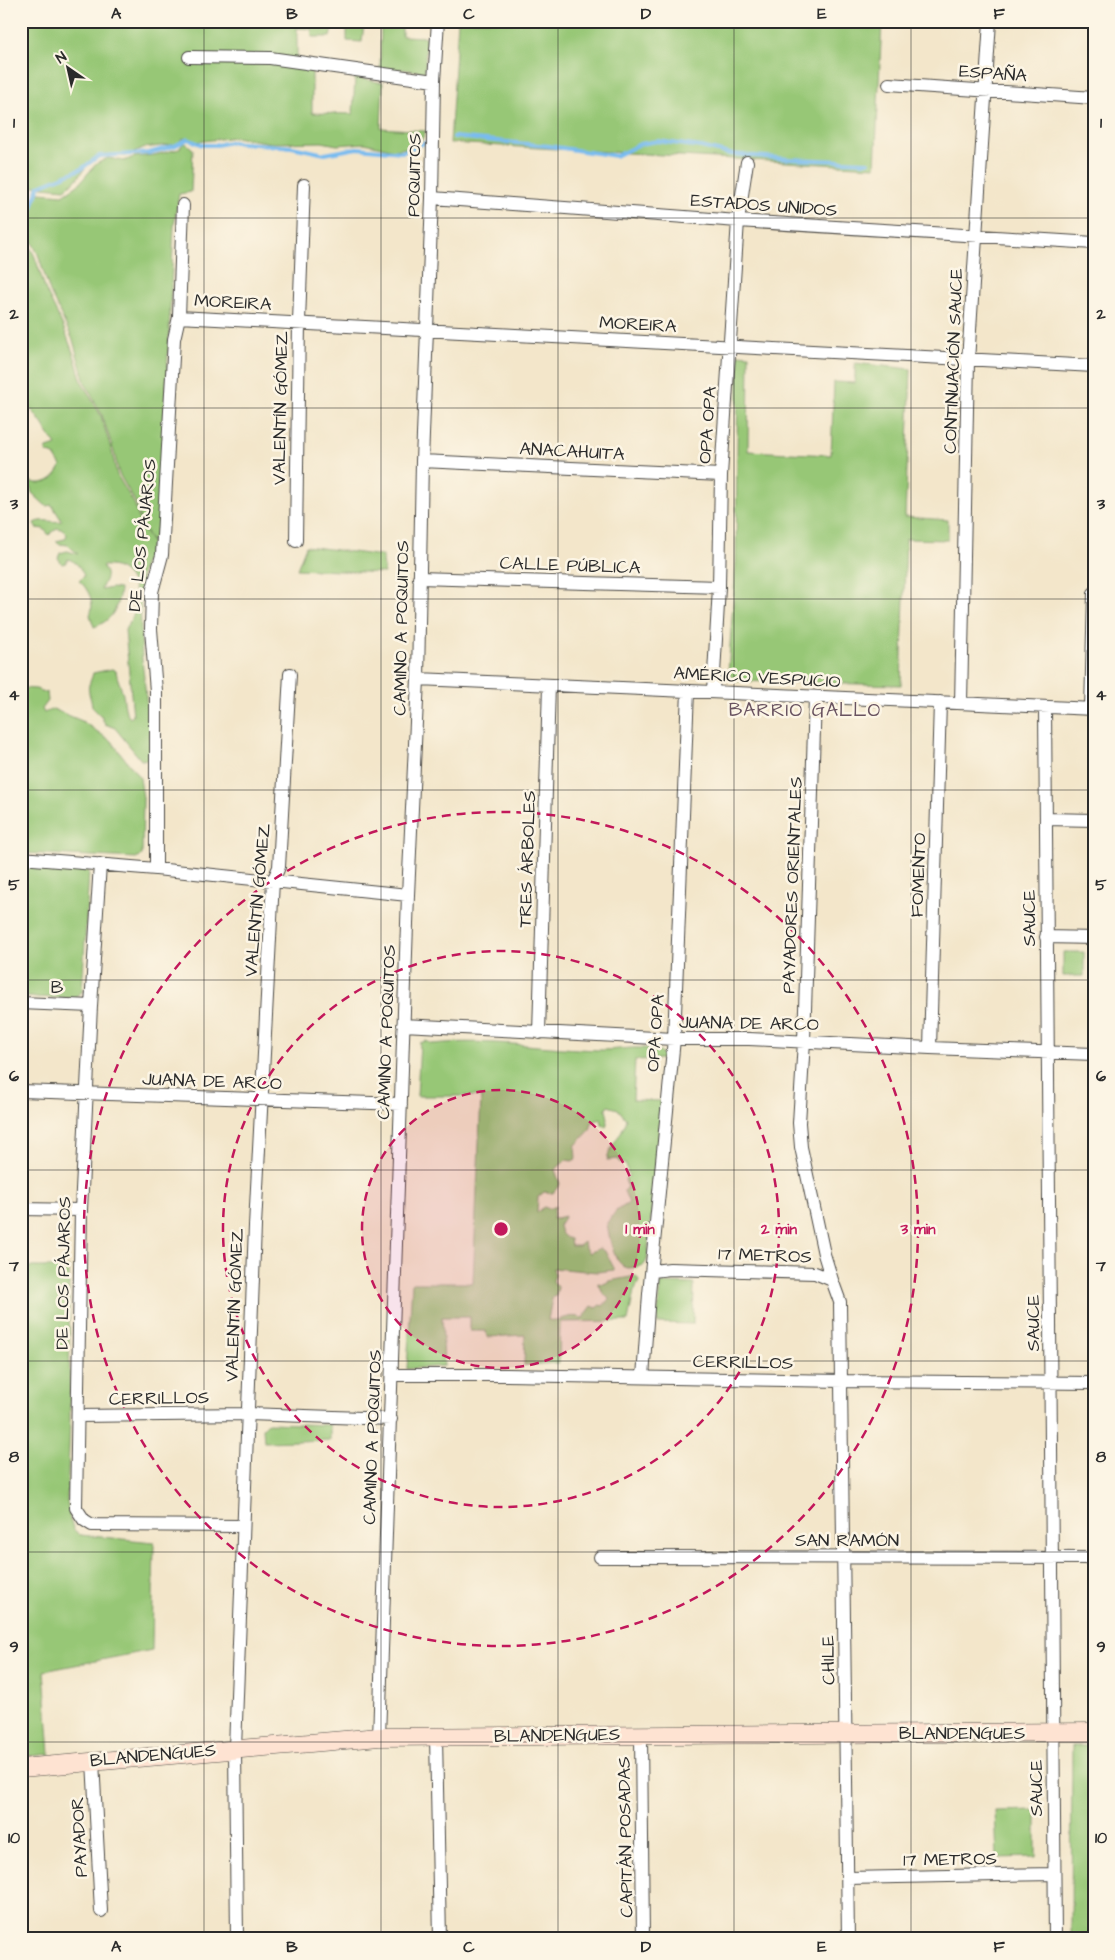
<svg xmlns="http://www.w3.org/2000/svg" width="1115" height="1960" font-family="'Architects Daughter',sans-serif">
	<rect width="100%" height="100%" fill="#fcf5e5"/>
	<filter id="ink" filterUnits="userSpaceOnUse"><feTurbulence type="fractalNoise" baseFrequency=".02" numOctaves="2"/><feDisplacementMap in="SourceGraphic" scale="10" xChannelSelector="R" yChannelSelector="G"/><feConvolveMatrix kernelMatrix="1 2 1 2 8 2 1 2 1" color-interpolation-filters="sRGB"/></filter>
	<filter id="wash" filterUnits="userSpaceOnUse"><feTurbulence type="fractalNoise" baseFrequency=".0096" numOctaves="4" result="noise"/><feDisplacementMap in="SourceGraphic" scale="20" xChannelSelector="R" yChannelSelector="G"/><feGaussianBlur stdDeviation="1.12" result="paint"/><feColorMatrix in="noise" values="0 0 0 0 0 0 0 0 0 0 0 0 0 0 0 0 0 1.4 0 .05"/><feComposite in="paint" operator="in"/></filter>
	<g filter="url(#wash)">
		<rect width="100%" height="100%" fill="#f3e6ca"/>
		<path fill="#97c776" stroke="#617950" d="M21,21H402V36L426,37L425,72L400,69L380,70L381,25L364,23L362,42L347,41V26L333,25L330,37H312L311,29L297,28V66L302,69H312V113L353,114L355,77L383,83L381,128L426,131L421,141L407,148L394,150L365,143L337,145L322,142L272,143L235,137L196,142L183,138L178,144L143,148L125,156L105,154L91,160L76,180L65,189L33,186L21,217Z
			M458,21H882L875,167L450,143Z
			M184,142L193,149L191,192L179,194L174,226L160,521L152,542L141,523L137,505L119,474L114,452L102,415L85,383L73,340L50,292L38,254L25,228L35,195L40,193L63,195L78,185L96,164L108,158L124,161L134,157L154,155L179,149Z
			M21,228L35,257L46,291L63,326L75,358L82,382L101,416L112,452L117,475L135,505L140,524L152,543L141,574L140,596L142,659L152,753L150,759L141,760L115,728L105,724L101,716L92,707C92,700 87,692 89,685C90,681 92,678 93,673L112,669L116,671C117,679 120,683 122,691C125,700 123,710 130,718L133,716L125,630C127,625 131,621 133,616C140,592 132,563 102,566C110,577 105,578 101,590L112,588L120,589C118,608 112,621 94,627L90,615C95,603 89,589 79,581L84,576C80,567 77,562 68,559L66,563L62,564L58,558L60,553L67,551L78,554L68,545L60,544L56,541L65,539L67,535L64,530L57,528L49,535L44,529L36,528L34,523C42,518 52,523 62,521L52,505L46,506L32,493L29,481C43,487 56,479 61,466L54,455L46,452L47,448L56,445C47,434 35,406 21,404Z
			M738,354L749,355L748,451L831,455L834,382L855,383V363L911,369L905,517L948,520V540L906,539L901,685L736,681L728,673L736,562Z
			M306,546L383,556L384,573L297,569Z
			M21,688L36,689L47,693L48,701L42,709L44,713L53,709L82,721L111,741L140,778L143,798L142,855L139,858L21,853Z
			M21,865L89,871L82,992L73,998L21,997Z
			M1063,952H1084V976H1063Z
			M426,1041L433,1044C489,1038 546,1049 602,1050C618,1050 635,1046 651,1049C658,1049 663,1054 666,1059L635,1060L633,1100L662,1101L647,1260L644,1265C640,1266 633,1268 628,1268C613,1265 609,1235 607,1223L616,1211L629,1203L624,1191L627,1186L625,1179L629,1176L626,1165L619,1162V1159L607,1160C610,1144 623,1135 626,1119L618,1109L608,1106L606,1109L608,1119L606,1127L602,1124L601,1119L592,1122L590,1130L575,1146L576,1159L572,1161L566,1160L555,1170L560,1184L553,1193L544,1192L538,1197L537,1213L544,1207L549,1209L555,1206L553,1219L565,1216L559,1225C560,1233 563,1237 570,1239L571,1246H579L584,1242L585,1248L589,1253L600,1248L606,1253L615,1270L597,1272L553,1268L555,1275L553,1281L558,1287L556,1296L552,1298L548,1320C562,1322 568,1313 583,1318L592,1306L596,1308L600,1305L603,1306L609,1299L602,1292L601,1288L598,1286V1283L604,1284L609,1281L636,1276L639,1281L634,1291L628,1321L560,1322L559,1363L524,1365L525,1335L487,1337L486,1331H470V1317H442L444,1366L407,1369L412,1283H473L481,1096H417L420,1043Z
			M21,1267H69L70,1420L67,1501L70,1520L74,1530L80,1535L154,1542L152,1650L44,1671L50,1754L21,1757Z
			M660,1283L694,1284L693,1324L657,1323Z
			M268,1423L330,1425V1440L264,1442L263,1428Z
			M1072,1746H1094V1939H1071Z
			M1036,1810V1857L997,1858L995,1811Z"/>
		<g fill="none" stroke-linecap="round" stroke-linejoin="round">
			<path stroke="#79bcef" stroke-width="4" d="M454,137L549,146L616,156L640,144L658,141L701,147L730,154L789,159L868,162
				M21,225L27,223L39,186L81,169L99,156L149,153L174,146L188,139L202,145H217L230,142L292,147L325,154L357,148L402,152L430,141"/>
		</g>
	</g>
	<g filter="url(#ink)">
		<g fill="none" stroke-linecap="round" stroke-linejoin="round">
			<g stroke="#494743" stroke-width="14">
				<path id="street" d="M189,57L270,58L434,81
					M889,84L1094,98
					M432,198L738,221L1094,243
					M179,317L1094,366
					M422,461L721,475
					M296,541L299,322L304,185
					M419,578L719,587
					M418,679L1094,709
					M713,691L719,587L721,475L738,221L747,162
					M815,698L804,1041L799,1123L801,1147L824,1254L832,1280
					M961,703L968,361L990,21
					M1045,707L1055,1939
					M1091,709L1094,593
					M1046,819L1094,820
					M21,858L156,869L408,895
					M100,864L91,1006L81,1210L76,1508L84,1520L92,1525L243,1526
					M156,869V691L151,629L152,592L162,555L174,339L179,317L183,205
					M1046,937L1094,938
					M21,1003L91,1006
					M403,1025L674,1039H749L930,1048L1094,1054
					M539,1033L549,685
					M930,1048L940,702
					M21,1091L401,1104
					M21,1209L81,1210
					M653,1271L670,1269L815,1273L832,1280L840,1302L848,1939
					M392,1375H507L843,1381L1094,1383
					M643,1377L649,1294L674,1039L688,691
					M78,1416L247,1414L391,1419
					M600,1557L1094,1558
					M641,1734L643,1939
					M436,1736L440,1939
					M379,1737L408,895L418,679L422,461L432,198L434,81L438,21
					M93,1761L101,1911
					M847,1878L1054,1874
					M237,1939L235,1748L255,1226L273,881L279,867L290,674"/>
			</g>
			<g stroke="#494743" stroke-width="19">
				<path id="secondary" d="M21,1768L379,1737L1094,1732"/>
			</g>
			<use href="#street" stroke="#fff" stroke-width="12"/>
			<use href="#secondary" stroke="#fee3d2" stroke-width="18"/>
		</g>
	</g>
	<path fill="none" stroke="#2b2b2b" stroke-width="1" stroke-opacity="0.55" d="M204,21V1939M381,21V1939M558,21V1939M734,21V1939M911,21V1939M21,218H1094M21,408H1094M21,599H1094M21,790H1094M21,980H1094M21,1170H1094M21,1361H1094M21,1552H1094M21,1742H1094"/>
	<circle cx="501" cy="1229" r="139" fill="#c2185b" fill-opacity=".12"/>
	<g fill="none" stroke="#c2185b" stroke-width="2.5" stroke-dasharray="9 6">
		<circle cx="501" cy="1229" r="139"/>
		<circle cx="501" cy="1229" r="278"/>
		<circle cx="501" cy="1229" r="417"/>
	</g>
	<g text-anchor="middle" stroke-width="5" stroke-linejoin="round" paint-order="stroke">
		<g font-size="18" fill="#2b2b2b" stroke="#fcf5e5">
			<text transform="translate(993 73) rotate(4)" y="6">ESPAÑA</text>
			<text transform="translate(414 175) rotate(-89)" y="6">POQUITOS</text>
			<text transform="translate(764 205) rotate(4)" y="6">ESTADOS UNIDOS</text>
			<text transform="translate(233 302) rotate(3)" y="6">MOREIRA</text>
			<text transform="translate(638 324) rotate(3)" y="6">MOREIRA</text>
			<text transform="translate(953 361) rotate(-88)" y="6">CONTINUACIÓN SAUCE</text>
			<text transform="translate(280 408) rotate(-89)" y="6">VALENTÍN GÓMEZ</text>
			<text transform="translate(707 425) rotate(-86)" y="6">OPA OPA</text>
			<text transform="translate(572 451) rotate(3)" y="6">ANACAHUITA</text>
			<text transform="translate(142 535) rotate(-84)" y="6">DE LOS PÁJAROS</text>
			<text transform="translate(570 565) rotate(2)" y="6">CALLE PÚBLICA</text>
			<text transform="translate(401 628) rotate(-89)" y="6">CAMINO A POQUITOS</text>
			<text transform="translate(757 677) rotate(3)" y="6">AMÉRICO VESPUCIO</text>
			<text transform="translate(527 859) rotate(-88)" y="6">TRES ÁRBOLES</text>
			<text transform="translate(918 875) rotate(-88)" y="6">FOMENTO</text>
			<text transform="translate(792 885) rotate(-88)" y="6">PAYADORES ORIENTALES</text>
			<text transform="translate(257 900) rotate(-85)" y="6">VALENTÍN GÓMEZ</text>
			<text transform="translate(1029 918) rotate(-90)" y="6">SAUCE</text>
			<text transform="translate(57 987) rotate(2)" y="6">B</text>
			<text transform="translate(749 1023) rotate(1)" y="6">JUANA DE ARCO</text>
			<text transform="translate(386 1032) rotate(-88)" y="6">CAMINO A POQUITOS</text>
			<text transform="translate(655 1033) rotate(-86)" y="6">OPA OPA</text>
			<text transform="translate(212 1081) rotate(2)" y="6">JUANA DE ARCO</text>
			<text transform="translate(765 1255) rotate(2)" y="6">17 METROS</text>
			<text transform="translate(63 1273) rotate(-89)" y="6">DE LOS PÁJAROS</text>
			<text transform="translate(234 1305) rotate(-88)" y="6">VALENTÍN GÓMEZ</text>
			<text transform="translate(1033 1323) rotate(-90)" y="6">SAUCE</text>
			<text transform="translate(743 1362) rotate(1)" y="6">CERRILLOS</text>
			<text transform="translate(159 1398) rotate(-1)" y="6">CERRILLOS</text>
			<text transform="translate(372 1437) rotate(-88)" y="6">CAMINO A POQUITOS</text>
			<text x="847" y="1546">SAN RAMÓN</text>
			<text transform="translate(828 1660) rotate(-91)" y="6">CHILE</text>
			<text x="962" y="1739">BLANDENGUES</text>
			<text transform="translate(557 1735) rotate(-1)" y="6">BLANDENGUES</text>
			<text transform="translate(153 1755) rotate(-5)" y="6">BLANDENGUES</text>
			<text transform="translate(1036 1788) rotate(-90)" y="6">SAUCE</text>
			<text transform="translate(79 1837) rotate(-93)" y="6">PAYADOR</text>
			<text transform="translate(625 1837) rotate(-91)" y="6">CAPITÁN POSADAS</text>
			<text transform="translate(950 1859) rotate(-1)" y="6">17 METROS</text>
		</g>
		<g font-size="19" letter-spacing="1" fill="#695360" stroke="#fcf5e5">
			<text x="805" y="716">BARRIO GALLO</text>
		</g>
	</g>
	<circle cx="501" cy="1229" r="8" fill="#c2185b" stroke="#fcf5e5" stroke-width="2.5"/>
	<g font-size="15" text-anchor="middle" font-weight="bold" fill="#c2185b" stroke="#fcf5e5" stroke-width="5" stroke-linejoin="round" paint-order="stroke">
		<text x="640" y="1234">1 min</text>
		<text x="779" y="1234">2 min</text>
		<text x="918" y="1234">3 min</text>
	</g>
	<rect width="1115" height="1960" fill="none" stroke="#fcf5e5" stroke-width="55"/>
	<g transform="translate(68 68) rotate(326)" stroke="#fcf5e5" stroke-width="4" paint-order="stroke">
	<path d="M0-4L9 19L0 12L-9 19Z" fill="#2b2b2b"/>
	<text y="-8" font-size="14" font-weight="bold" text-anchor="middle" fill="#2b2b2b">N</text>
	</g>
	<rect x="28" y="28" width="1060" height="1904" fill="none" stroke="#2b2b2b" stroke-width="2"/>
	<g font-size="16" text-anchor="middle" font-weight="bold" fill="#2b2b2b">
		<text x="116" y="19">A</text>
		<text x="292" y="19">B</text>
		<text x="469" y="19">C</text>
		<text x="646" y="19">D</text>
		<text x="822" y="19">E</text>
		<text x="999" y="19">F</text>
		<text x="14" y="128">1</text>
		<text x="1101" y="128">1</text>
		<text x="14" y="319">2</text>
		<text x="1101" y="319">2</text>
		<text x="14" y="509">3</text>
		<text x="1101" y="509">3</text>
		<text x="14" y="700">4</text>
		<text x="1101" y="700">4</text>
		<text x="14" y="890">5</text>
		<text x="1101" y="890">5</text>
		<text x="14" y="1081">6</text>
		<text x="1101" y="1081">6</text>
		<text x="14" y="1271">7</text>
		<text x="1101" y="1271">7</text>
		<text x="14" y="1462">8</text>
		<text x="1101" y="1462">8</text>
		<text x="14" y="1652">9</text>
		<text x="1101" y="1652">9</text>
		<text x="14" y="1843">10</text>
		<text x="1101" y="1843">10</text>
		<text x="116" y="1952">A</text>
		<text x="292" y="1952">B</text>
		<text x="469" y="1952">C</text>
		<text x="646" y="1952">D</text>
		<text x="822" y="1952">E</text>
		<text x="999" y="1952">F</text>
	</g>
</svg>
